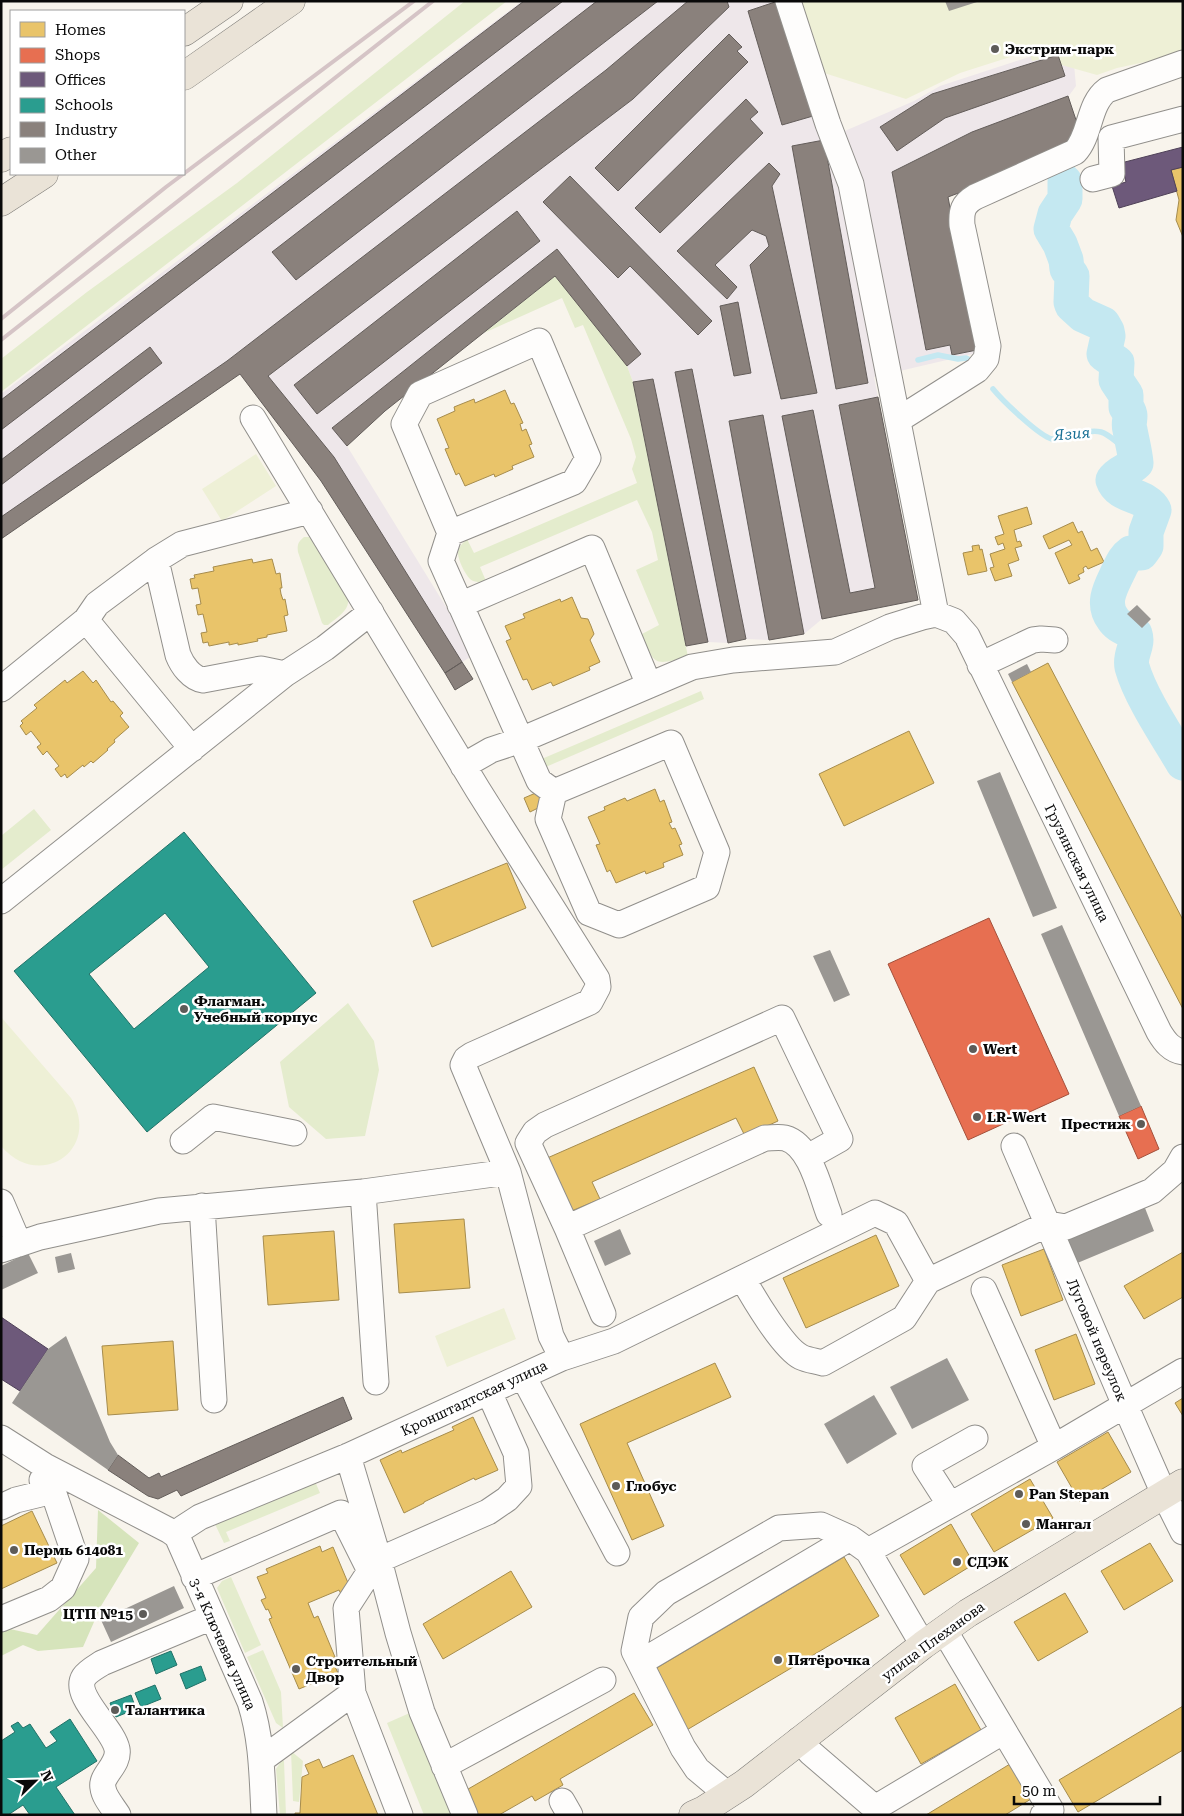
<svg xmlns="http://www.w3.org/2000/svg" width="1184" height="1816" font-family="'Roboto Serif',serif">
	<rect width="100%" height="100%" fill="#f8f4ec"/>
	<path fill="#eee7ea" d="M522,1H778L824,140L914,101L940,86L1072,43L1076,86L1068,97L1078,126L993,180L948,197L981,352L874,377L918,600L822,619L804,634L769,640L746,639L728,643L708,642L686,646L633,382L627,366L555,276L385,411L347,446L475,654L445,673L321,481L240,374L1,539V394Z"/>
	<path fill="#e4eccd" d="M465,1H507L1,392V359L87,292L237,183Z
		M555,276L627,366L633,382L688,657C654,665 655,667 642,634L659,625L636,570L658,560L652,532L637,500L480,567L486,581C480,582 475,583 470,579C465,574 458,560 458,553C458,547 463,543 467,539L474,553L637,483L632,469L636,457L631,439L583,325L575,328L562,298L484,333Z
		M304,537H309L314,540L348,600C349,611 336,618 328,625H324L322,623L298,552C297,545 298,542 304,537Z
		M701,691L704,699L541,769L537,761Z
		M34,809L51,830L1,870V836Z
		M348,1003L374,1041L379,1070L365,1136L326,1139L289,1107L280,1062Z
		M314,1479L320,1493L226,1532L230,1541L224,1543L214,1522Z
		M231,1577L261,1645L245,1653L217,1588L222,1581Z
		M263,1650L281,1692L283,1728L276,1723L247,1657Z
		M412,1712L454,1815H424L387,1723Z
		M291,1751L303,1761L299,1802L293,1801Z
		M282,1760L284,1761L286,1815H280L276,1769Z"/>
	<path fill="#d6e4bb" d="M98,1510L139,1543L101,1606L83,1647L38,1651L23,1645L1,1656V1627L37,1635L96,1568Z"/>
	<path fill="#eef0d6" d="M795,1H1183V54L1117,68L1097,75L1058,64L1056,56L1032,61L1029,51L960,73L906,99L821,72Z
		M256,454L276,486L222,521L202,489Z
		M1,1017L71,1098C102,1149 40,1192 1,1146Z
		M504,1308L516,1339L447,1367L435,1336Z"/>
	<path fill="#e9c46a" stroke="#a68c4d" d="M1183,167V237L1176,220L1179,200L1171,170Z
		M505,390L511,404L514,403L523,423L520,424L522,431L526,429L532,444L529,445L534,457L512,466L513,469L495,477L494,474L465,486L459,473L456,475L445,449L449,448L437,419L455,411L454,407L474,399L475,403Z
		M1027,507L1032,524L1014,530L1017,542L1020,541L1022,546L1015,548L1019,560L1008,564L1012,576L995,581L990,568L994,567L990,554L1005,549L1003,543L998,545L995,537L1004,534L998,516Z
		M1073,522L1078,533L1082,531L1091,551L1097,548L1104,562L1088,569L1086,566L1083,568L1084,572L1078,575L1080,579L1069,584L1055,553L1072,545L1069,540L1049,549L1043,536Z
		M979,545L980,550L982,549L987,571L968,575L963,553L973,551L972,546Z
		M252,559L253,563L272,559L276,574L280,573L282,588H280L281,594L283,600L285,599L288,615L284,616L287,631L267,635V637L257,639L258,641L238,645V643L229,645V642L209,646L208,642L203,643L201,633L207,632L203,614L198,615L196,605L201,604L198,588L192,589L190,579L195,578L194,575L214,571L213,567Z
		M572,597L581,618L588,619L591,626L594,634L590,640L600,662L589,667L590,670L553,686L551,682L532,690L527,679L523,680L506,641L511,639L505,626L525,618L523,614L560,599L561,602Z
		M1048,663L1183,920V1009L1012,682Z
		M83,671L93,683L96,680L111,702L113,701L123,713L120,716L129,727L114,740L115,742L107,749L108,750L93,763L91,761L84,767L83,765L67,778L65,774L61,777L55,769L59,766L47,751L43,755L37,747L41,744L31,731L26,735L20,726L23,723L21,721L37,708L34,705L65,680L67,683Z
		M909,731L934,783L844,826L819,774Z
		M655,789L660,802L664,800L672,822L669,823L672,829L675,828L682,844L679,845L683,855L663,863L664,867L646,874L645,871L616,883L610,870L607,872L596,845L600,844L588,817L605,810L604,807L625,798L627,801Z
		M538,792L544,805L530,812L524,798Z
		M507,863L526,908L432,947L413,901Z
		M754,1067L778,1121L745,1136L736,1118L592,1182L600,1199L569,1212L545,1159Z
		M464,1219L470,1288L399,1293L394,1224Z
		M334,1231L339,1300L268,1305L263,1236Z
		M876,1235L899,1286L806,1328L783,1278Z
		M1044,1249L1063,1300L1021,1316L1002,1265Z
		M1183,1252V1297L1144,1319L1124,1286Z
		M1076,1334L1095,1384L1054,1400L1035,1350Z
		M173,1341L178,1410L108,1415L102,1346Z
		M715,1363L731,1397L627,1443L664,1526L632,1540L580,1424Z
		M1183,1398V1416L1175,1403Z
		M473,1417L498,1470L475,1480L474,1478L424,1502V1503L404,1513L380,1460L401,1450L402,1453L454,1430L452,1427Z
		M1108,1432L1131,1472L1080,1502L1057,1462Z
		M1030,1479L1053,1518L994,1552L971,1514Z
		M32,1511L57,1563L1,1589V1526Z
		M951,1524L974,1564L924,1595L900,1555Z
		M1150,1543L1173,1581L1124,1610L1101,1571Z
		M320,1546L322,1552L333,1547L351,1590L341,1594L339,1590L308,1603L314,1618L318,1616L335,1657L331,1658L338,1673L299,1689L269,1619L272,1618L268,1609L266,1610L261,1600L266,1598L257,1577L268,1573L266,1569Z
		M844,1557L879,1616L685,1731L650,1672Z
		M511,1571L532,1607L443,1659L423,1624Z
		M1065,1593L1088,1632L1038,1661L1014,1622Z
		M955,1684L981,1730L921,1764L895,1718Z
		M634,1693L653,1725L560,1779L563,1785L535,1801L532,1796L499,1815H477L463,1792Z
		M1183,1706V1750L1078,1812L1059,1780Z
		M353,1755L378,1815H295V1813H300L302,1777L309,1774L305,1765L319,1759L323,1768Z
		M1010,1764L1031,1799L1005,1815H926Z"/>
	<path fill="#e76f51" stroke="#a4503b" d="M989,918L1069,1094L968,1140L888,964Z
		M1141,1106L1159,1149L1138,1159L1119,1116Z"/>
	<path fill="#6d597a" stroke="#4f4158" d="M1183,147V167L1171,170L1177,191L1119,208L1112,186L1126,182L1121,163Z
		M1,1317L48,1349L20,1391L1,1379Z"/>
	<path fill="#2a9d8f" stroke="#207167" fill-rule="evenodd" d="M184,832L316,993L147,1132L14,971ZM165,913L209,967L134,1029L89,974Z
		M171,1651L177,1665L156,1674L151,1659Z
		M201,1666L206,1680L186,1689L180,1674Z
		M155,1685L161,1699L141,1707L135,1693Z
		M131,1695L136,1709L116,1717L110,1703Z
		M70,1719L97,1761L56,1787L75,1815H30L23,1805L8,1815H1V1741L15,1732L11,1726L18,1722L23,1728L30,1724L46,1748L57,1741L50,1732Z"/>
	<path fill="#8a817c" stroke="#635d5a" d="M524,1H563L1,430V400Z
		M597,1H658L296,280L272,252Z
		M688,1H727L729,7L633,99L268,376L334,457L462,662L445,673L321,481L240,374L1,539V517L227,361L606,70Z
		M778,1L813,116L782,125L748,11Z
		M729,34L742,47L737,51L748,62L618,191L595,168Z
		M1058,55L1065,76L945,118L897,151L880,127L932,94Z
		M1068,96L1078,126L1066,145L993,180L948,197L977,350L952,355L950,345L926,350L892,172L972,132Z
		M746,99L758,112L750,119L763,133L660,233L635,208Z
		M824,140L868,383L836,389L792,146Z
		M769,163L780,174L772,186L817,393L781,399L750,265L769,246L766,236L752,230L715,265L737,287L727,299L677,251Z
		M570,176L712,321L698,335L630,266L618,278L543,202Z
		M517,211L540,241L317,414L294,385Z
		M557,249L641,354L627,366L555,276L385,411L347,446L332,428Z
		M738,302L751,373L734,376L720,306Z
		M150,347L162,363L1,485V460Z
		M692,369L746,639L728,643L675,372Z
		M653,379L708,642L686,646L633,382Z
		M878,397L918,600L822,619L782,416L813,410L850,593L875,588L839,405Z
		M763,415L804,634L769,640L729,421Z
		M462,662L473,679L455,690L445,673Z
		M343,1397L352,1419L181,1496L177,1490L158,1499L148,1496L108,1470L118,1455L149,1478L159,1473L161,1477Z"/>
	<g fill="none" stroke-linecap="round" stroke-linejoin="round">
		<path stroke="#c4e8f1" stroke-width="5.5" d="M918,360L938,355L958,359L966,358L973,362
			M993,389C1002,400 1039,436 1052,439C1056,440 1062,438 1067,437C1078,435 1089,429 1101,432C1114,436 1120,450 1134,450"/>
		<path stroke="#c4e8f1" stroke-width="35" d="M1065,182V199L1055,214L1051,229L1060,244L1066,260L1067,269L1072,276L1071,302L1072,305L1083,315L1103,324L1107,331L1108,336L1104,354L1117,363L1116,380L1126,395V407C1134,417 1127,420 1130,430C1132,441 1135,452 1136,463C1129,470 1118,472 1113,480C1119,498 1146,494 1154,510L1146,532V546L1141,553H1131C1124,558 1122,564 1118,572C1111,587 1101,603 1113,619C1118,627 1128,629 1135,634C1139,646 1129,654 1132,667C1140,696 1167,736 1183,763"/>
	</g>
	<path fill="#9a9793" d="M945,1H977V2L949,11Z
		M1137,605L1151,619L1142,628L1127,614Z
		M1027,664L1031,672L1012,682L1008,674Z
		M1000,772L1057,908L1033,917L977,781Z
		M1062,925L1141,1106L1119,1116L1041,934Z
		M830,950L850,995L834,1002L813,956Z
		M1145,1208L1154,1231L1075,1264L1065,1241Z
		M620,1229L631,1254L605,1266L594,1241Z
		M28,1253L38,1273L1,1290V1266Z
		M71,1253L75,1269L58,1273L55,1257Z
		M66,1336L110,1442L118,1455L108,1470L12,1403L48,1349Z
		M947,1358L969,1400L912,1429L890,1387Z
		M874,1395L897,1434L847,1464L824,1424Z
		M174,1586L184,1608L111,1642L101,1620Z"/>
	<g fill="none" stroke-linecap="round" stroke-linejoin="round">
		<g stroke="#918f8b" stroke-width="27">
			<path id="minor" d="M788,1L828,124L851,184L936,614
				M1093,179L1112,174L1111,138L1183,119
				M253,418L478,790L597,979L598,987L590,1002L472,1055L466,1059L463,1065L508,1172
				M898,420L977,370L986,359L988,346L962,225C961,211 963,204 975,197L1075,152C1091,135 1088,104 1107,90L1183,63
				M450,533L574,482L588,458L539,341L420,394L404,424L450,533L441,561L539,781L554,792L671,743L717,852L707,887L619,925L589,913L548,819L554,792
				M156,560L178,655C182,665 191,678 203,680L261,669L285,674
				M460,605L592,548L649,685
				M86,620L192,749
				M980,665L1033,640L1041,639L1055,640
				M1,689L86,620L97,604L156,560L182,544L310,511
				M463,766L491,750L521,740L692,667L733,660L835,652L890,627L922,617L936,614L954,621L967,636L1159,1032C1165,1042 1171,1050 1183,1052
				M1,901L285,674L325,648L371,612
				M183,1141L213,1117L294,1133
				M1014,1146L1125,1405L1164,1494L1183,1532
				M363,1192L376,1382
				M1,1202L19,1244
				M202,1206L214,1400
				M567,1228L765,1138C771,1138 779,1137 785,1138C811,1145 820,1191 829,1214
				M1,1250L40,1237L159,1211L363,1192L508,1172L551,1336L562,1358
				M743,1279C753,1297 783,1348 801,1357C807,1360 816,1361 823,1363L904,1318L928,1281L1048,1224L1066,1227L1152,1191L1175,1171L1183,1157
				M984,1290L1054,1447
				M603,1314L567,1228L528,1143L535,1132L545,1125L782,1018L840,1139L808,1157
				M523,1376L617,1553
				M1,1438L45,1466L170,1531L177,1536
				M348,1456L379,1560L398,1633L422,1712L465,1815
				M950,1505L925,1466L975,1438
				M1,1507L16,1500L53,1491L42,1480
				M177,1536L183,1528L200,1517L348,1456L562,1358L614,1341L875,1213L896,1223L928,1281
				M177,1536L250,1702C262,1739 262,1777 264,1815
				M868,1551L1054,1447L1183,1371
				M379,1560L488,1512L507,1499L519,1486L516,1453L489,1392
				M194,1577L341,1513L370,1571L346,1608L353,1693
				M1,1619L49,1599L63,1588L76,1559L53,1491
				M944,1630L1051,1810L1043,1815
				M641,1662L850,1538
				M799,1740L811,1753L875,1808L1004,1731
				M261,1760L353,1693L400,1815
				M444,1766L603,1680
				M728,1795L697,1769L683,1748L634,1651L641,1617L666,1593L779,1528L821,1525L850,1538L868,1551L923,1645
				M562,1801L570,1815
				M118,1815C113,1807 104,1797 103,1788C100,1775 120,1765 117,1749C113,1728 72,1696 84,1677C88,1671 96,1667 102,1663L212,1617"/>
		</g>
		<g stroke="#7e7c78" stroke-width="29">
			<path id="major" d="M184,32L229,1
				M184,76L291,1
				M1,158L11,151
				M1,202L44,174
				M693,1815L704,1810L744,1784L923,1645L968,1613L1183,1483"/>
		</g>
		<use href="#minor" stroke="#fefdfc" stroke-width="25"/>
		<use href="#major" stroke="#eae3d7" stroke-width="28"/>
		<path stroke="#d5c4c6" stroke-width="4" d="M1,319L166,187L414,1
			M1,340L433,1"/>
	</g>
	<g fill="#5d5b58" stroke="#fff" stroke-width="2">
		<circle cx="995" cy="49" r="5"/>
		<circle cx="184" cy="1009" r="5"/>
		<circle cx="973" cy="1049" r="5"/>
		<circle cx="977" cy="1117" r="5"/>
		<circle cx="1141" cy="1124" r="5"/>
		<circle cx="616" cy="1486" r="5"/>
		<circle cx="1019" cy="1494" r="5"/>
		<circle cx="1026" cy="1524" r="5"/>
		<circle cx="14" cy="1550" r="5"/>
		<circle cx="957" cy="1562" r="5"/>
		<circle cx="143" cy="1614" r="5"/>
		<circle cx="778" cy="1660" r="5"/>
		<circle cx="296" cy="1669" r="5"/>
		<circle cx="115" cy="1710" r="5"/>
	</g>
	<g text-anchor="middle" stroke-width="5" stroke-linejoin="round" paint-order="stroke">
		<g font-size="14" font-weight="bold" fill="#090909" stroke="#fff" text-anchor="start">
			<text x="1005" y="54">Экстрим-парк</text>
			<text x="194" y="1006">Флагман.<tspan x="194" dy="16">Учебный корпус</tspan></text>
			<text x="983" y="1054">Wert</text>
			<text x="987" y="1122">LR-Wert</text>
			<text x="1131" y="1129" text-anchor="end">Престиж</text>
			<text x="626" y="1491">Глобус</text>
			<text x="1029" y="1499">Pan Stepan</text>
			<text x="1036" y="1529">Мангал</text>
			<text x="24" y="1555">Пермь 614081</text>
			<text x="967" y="1567">СДЭК</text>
			<text x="133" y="1619" text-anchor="end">ЦТП №15</text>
			<text x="788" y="1665">Пятёрочка</text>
			<text x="306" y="1666">Строительный<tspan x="306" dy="16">Двор</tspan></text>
			<text x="125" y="1715">Талантика</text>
		</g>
		<g font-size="14" fill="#090909" stroke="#fff">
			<text transform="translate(1077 863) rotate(64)" y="5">Грузинская улица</text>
			<text transform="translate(1097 1340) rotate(67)" y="5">Луговой переулок</text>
			<text transform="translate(474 1398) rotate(-25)" y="5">Кронштадтская улица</text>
			<text transform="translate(933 1641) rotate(-36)" y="5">улица Плеханова</text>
			<text transform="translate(223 1644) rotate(66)" y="5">3-я Ключевая улица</text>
		</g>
		<g font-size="15" font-style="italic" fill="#197095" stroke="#fff">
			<text transform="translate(1072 434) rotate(-5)" y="5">Язия</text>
		</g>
	</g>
	<rect width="1184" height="1816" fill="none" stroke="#090909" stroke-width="5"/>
	<rect x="10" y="10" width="175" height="165" fill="#ffffff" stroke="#9d9d9d"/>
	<rect x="20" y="22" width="25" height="15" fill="#e9c46a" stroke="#9d9d9d"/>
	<text x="55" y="35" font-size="15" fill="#090909">Homes</text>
	<rect x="20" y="48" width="25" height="15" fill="#e76f51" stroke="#9d9d9d"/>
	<text x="55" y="60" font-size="15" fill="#090909">Shops</text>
	<rect x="20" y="72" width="25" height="15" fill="#6d597a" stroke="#9d9d9d"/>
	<text x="55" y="85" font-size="15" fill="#090909">Offices</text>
	<rect x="20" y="98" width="25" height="15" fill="#2a9d8f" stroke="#9d9d9d"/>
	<text x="55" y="110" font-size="15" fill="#090909">Schools</text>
	<rect x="20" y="122" width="25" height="15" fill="#8a817c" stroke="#9d9d9d"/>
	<text x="55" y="135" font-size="15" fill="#090909">Industry</text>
	<rect x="20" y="148" width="25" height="15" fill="#9a9793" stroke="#9d9d9d"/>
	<text x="55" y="160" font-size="15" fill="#090909">Other</text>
	<g transform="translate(35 1781) rotate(67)" stroke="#ffffff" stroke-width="4" paint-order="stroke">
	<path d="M0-4L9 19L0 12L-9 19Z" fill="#090909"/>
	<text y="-8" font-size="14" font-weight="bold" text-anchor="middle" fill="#090909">N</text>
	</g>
	<path d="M1014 1796v8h146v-8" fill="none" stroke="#090909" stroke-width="2.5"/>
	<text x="1022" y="1796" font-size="15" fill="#090909" stroke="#ffffff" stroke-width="4" paint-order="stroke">50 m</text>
</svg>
